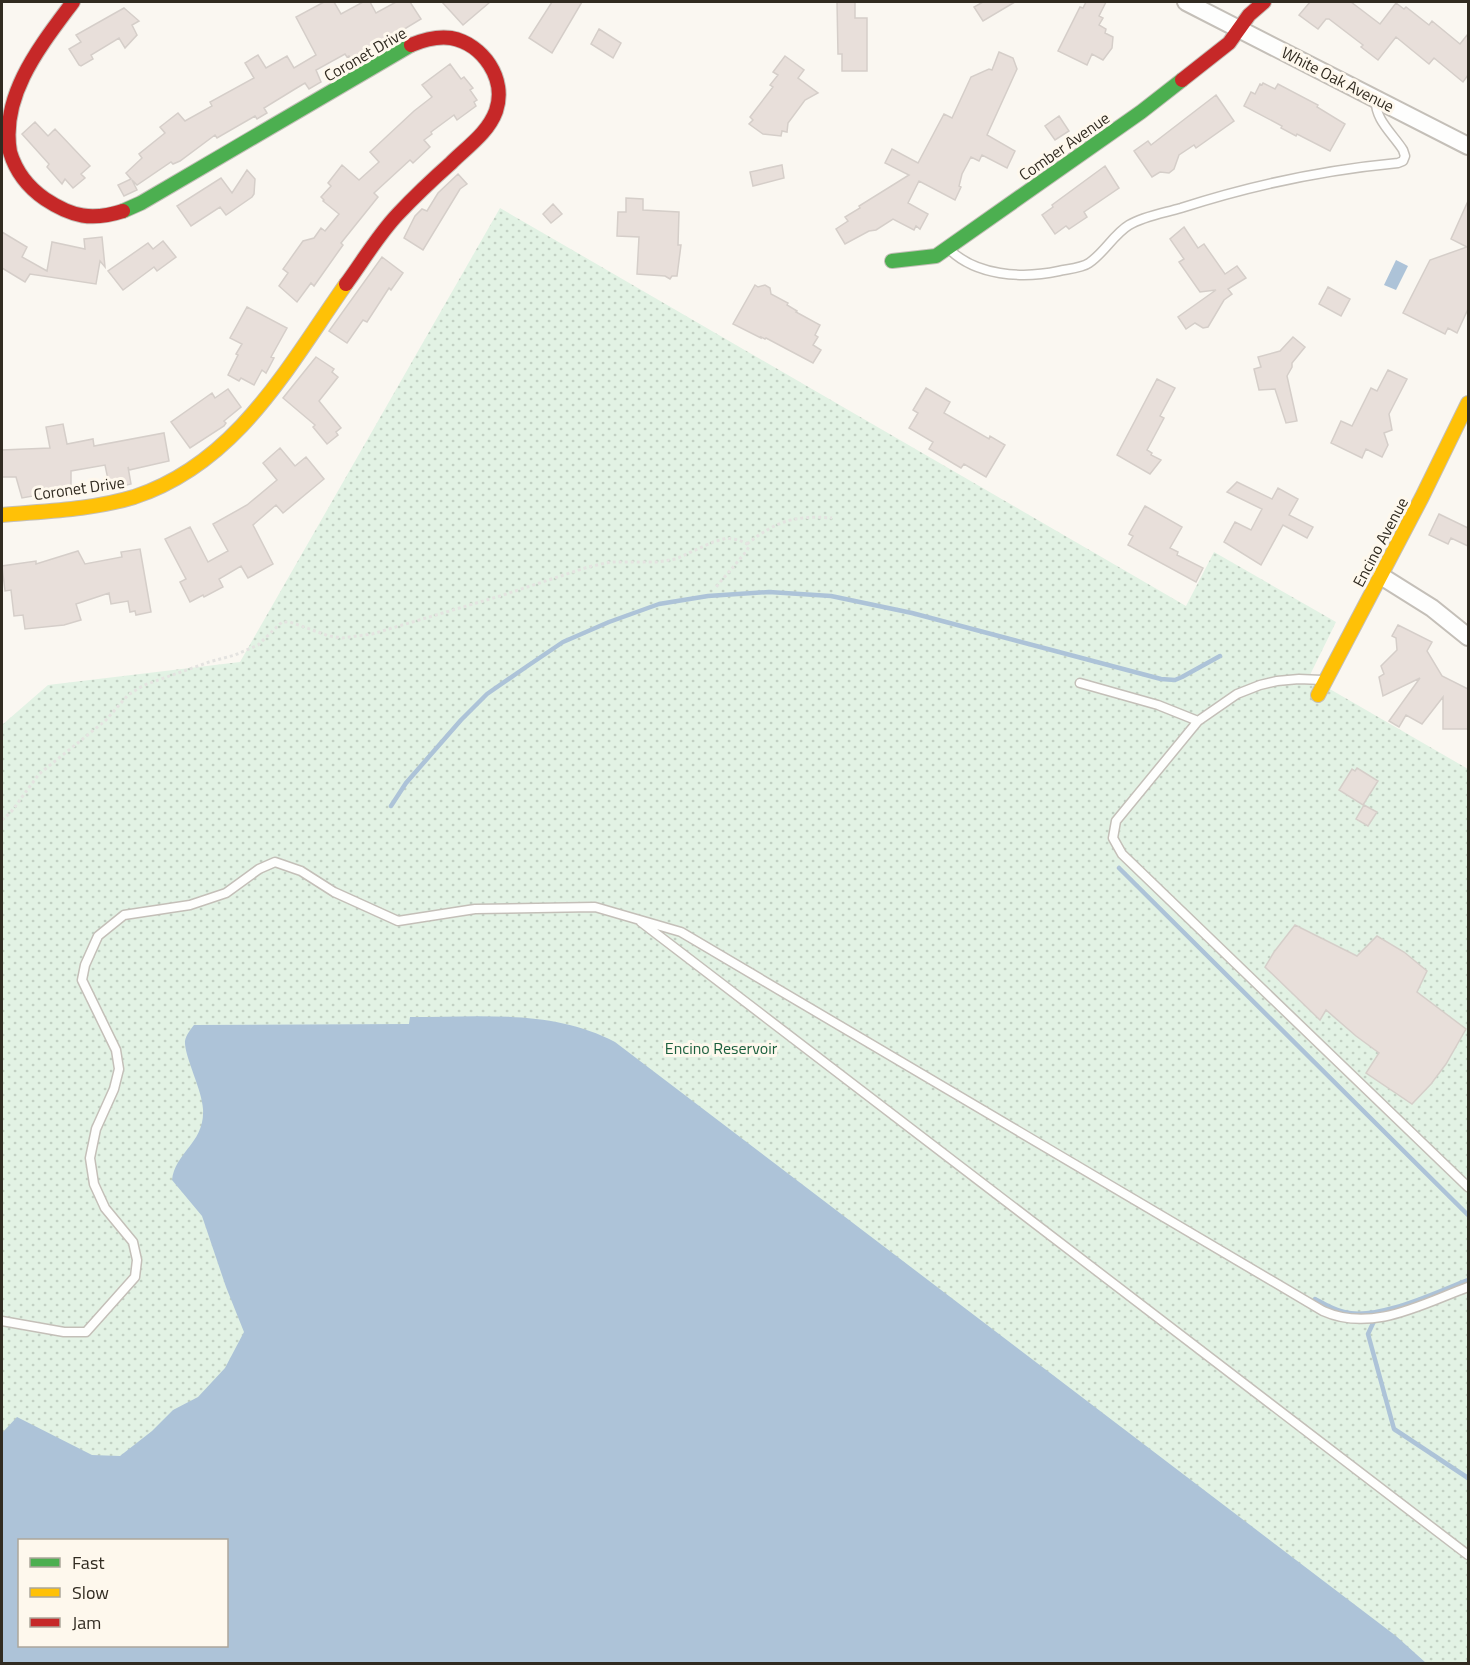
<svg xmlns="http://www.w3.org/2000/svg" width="1470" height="1665" font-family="'Titillium Web',sans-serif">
	<defs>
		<pattern id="park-dots" width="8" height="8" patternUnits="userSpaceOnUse" patternTransform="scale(1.5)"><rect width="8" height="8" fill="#e2f2e4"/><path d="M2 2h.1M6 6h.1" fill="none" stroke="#c2d0c3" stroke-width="1.8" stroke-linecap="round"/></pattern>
	</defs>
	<rect width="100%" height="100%" fill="#faf7f1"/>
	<path fill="url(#park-dots)" fill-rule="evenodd" d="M500,208L1186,606L1214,552L1336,622L1309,677L1468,769V1663H2V725L48,685L240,662ZM20,1540H226V1646H20Z"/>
	<path fill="#adc3d8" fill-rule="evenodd" d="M1396,260L1408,266L1396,290L1384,285Z
		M410,1017C478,1017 553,1009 615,1042L1396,1636L1426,1663H2V1433L17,1417L92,1455L120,1456L152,1431L173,1410L198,1397L225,1368L244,1332L226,1287L202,1216L172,1180C175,1152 205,1143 203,1109C202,1089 184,1056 185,1041C186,1035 191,1029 194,1025L409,1024ZM20,1540H226V1646H20Z"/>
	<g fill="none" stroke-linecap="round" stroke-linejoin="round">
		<path stroke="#adc3d8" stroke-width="4.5" d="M391,806L406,783L461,720L487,694L526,667L563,642L609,622L659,604L708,596L769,592L831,596L912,613L1161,679L1175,680L1182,677L1220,656
			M1119,868L1468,1215
			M1315,1299C1324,1304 1334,1310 1344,1312C1378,1321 1436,1292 1468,1280
			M1381,1312L1375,1319L1368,1334L1394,1429L1468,1478"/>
	</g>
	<path fill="#e8dfda" stroke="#d5cec9" stroke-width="1.5" d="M324,2H334L341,14L363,2H370L376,13L396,2H410L421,19L363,54L364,56L353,63L349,56L347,57L345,54L316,70L321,82L309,89L305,83L295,89L264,108L267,113L257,119L255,116L217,138L215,135L180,161L173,164L171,162L137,185L132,180L137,190L124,196L118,185L131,179L126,173L142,158L139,154L165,133L160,127L178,113L185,121L212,106L210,102L254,78L245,63L258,55L266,68L287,56L294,68L316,55L296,17Z
		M442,2H490L463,25Z
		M552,2H582L552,53L529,38Z
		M837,2H855V18H867V71H842V54H838Z
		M983,2H1015L983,21L974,7Z
		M1086,2H1106L1099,16L1103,18L1099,25L1106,29L1105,33L1113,37L1112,48L1103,60L1092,54L1087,65L1058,51L1080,7L1083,8Z
		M1310,2H1351L1380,24L1396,3L1404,9L1406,7L1429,25L1432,21L1460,44L1468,34V75L1463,82L1434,58L1429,64L1396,37L1378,60L1361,47L1363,45L1329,19H1326L1318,29L1299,15Z
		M124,8L139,21L132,25L137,35L125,48L119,38L91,55L93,59L81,66L79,65L69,49L81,42L76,35Z
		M599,29L621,43L613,58L591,44Z
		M999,52L1013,58L1017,69L987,135L1015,151L1007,168L982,155L979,161L971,157L962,174L959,186L961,187L955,200L919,181L908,203L928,214L920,229L916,226L914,230L893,219L876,230L869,231L845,244L836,229L848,221L845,217L860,208L859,206L909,175L885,163L892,149L918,163L944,114L952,118L971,77L989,69L992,70Z
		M785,56L804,70L798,78L818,93L805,100L788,123L787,132L782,131L781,136L763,134L749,124L753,120L750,117L773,87L770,85L778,75L773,72Z
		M450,64L461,79L464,77L473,88L470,90L477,100L474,102L476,106L457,120L454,115L431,132L432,134L424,140L430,147L413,163L410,160L374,193L378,197L341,243L343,245L314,286L311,283L297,302L279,286L288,273L283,269L303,241L314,238L321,228L325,231L339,214L323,201L324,200L321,197L331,186L328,183L342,165L359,180L379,162L370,152L414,111L432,97L422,85Z
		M1263,83L1275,89L1278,84L1318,105L1317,107L1345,124L1330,151L1297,134L1296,136L1281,128L1282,126L1244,106L1251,92L1255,94L1260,84L1262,85Z
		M1216,95L1234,121L1196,148L1194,145L1179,155L1174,169L1169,173L1160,172L1152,177L1134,151L1148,141L1151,145Z
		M1059,116L1069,131L1055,140L1045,126Z
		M35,122L48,136L55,129L90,166L81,174L85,178L73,188L65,179L62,184L47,167L49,164L22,134Z
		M782,165L784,178L753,186L750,172Z
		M1105,166L1119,188L1084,212L1087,217L1069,229L1066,226L1055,234L1042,215L1053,207L1052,205Z
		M247,170L255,179L254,194L252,197L226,215L220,207L191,226L177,206L221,178L232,193Z
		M458,174L467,184L460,189L423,250L404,238L415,216L422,209L427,211L438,193Z
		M626,198L643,199V210L679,212L678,245H681L677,276H672L670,279L665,276L637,274L639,237L617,236L618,212H626Z
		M1468,201V309L1457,333L1448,328L1445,334L1403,313L1430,260L1467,247L1451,239Z
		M553,204L562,214L551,223L543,214Z
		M1184,227L1198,248L1204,244L1225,274L1237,266L1246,278L1228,289L1232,294L1224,300L1208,327L1203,328L1195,323L1186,329L1178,317L1216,290L1200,292L1179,262L1184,259L1170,239Z
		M2,232L27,247L22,257L47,271L52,242L85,249L84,239L102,237L105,267L100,261L96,284L30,274L25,282L2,268Z
		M163,241L176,257L157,271L154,267L123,290L108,271L148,243L153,249Z
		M382,257L403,273L391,290L389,288L367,322L363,320L347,343L329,331Z
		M755,285L758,287L765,285L770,288L771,294L788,303L787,305L797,311L796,312L820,325L815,335L818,337L813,345L821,350L813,363L766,338L765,339L761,337V338L733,324Z
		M1328,287L1350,299L1341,316L1319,304Z
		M247,307L287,328L271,357L274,358L266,373L262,370L254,385L241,378L239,381L228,375L238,355L236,354L242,344L230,338Z
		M1293,337L1305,347L1292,363V367L1287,376L1297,421L1286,423L1275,389L1259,390L1254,369L1261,367L1258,357L1280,351Z
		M316,357L334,369L332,372L338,377L319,401L341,428L336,432L338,435L327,444L313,427L315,425L283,398Z
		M1388,370L1407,379L1389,414L1392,430L1384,433L1388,445L1382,457L1366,449L1362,458L1331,443L1341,421L1352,426L1371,388L1377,391Z
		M1157,379L1175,388L1160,416L1164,418L1147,450L1152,453L1151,455L1161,460L1150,474L1117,455Z
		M926,388L950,402L944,413L989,439L990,436L1005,445L986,477L964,464L961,468L929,449L933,442L909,428L918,413L913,410Z
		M228,389L241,407L224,421L226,423L224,426L190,448L171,422L212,393L215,398Z
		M63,424L67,444L93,439L94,446L164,433L169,461L129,470L128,467L131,484L110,489L105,465L71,471V489L38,488L39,495L22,498L16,477H2V450L50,448L46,427Z
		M280,448L295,466L306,457L324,479L283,513L276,505L253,525L273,564L248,578L241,566L219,579L223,587L204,597L203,595L190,602L180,582L186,579L165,539L190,527L208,562L228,551L213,524L247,505L277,480L263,463Z
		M1237,482L1272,499L1278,488L1298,499L1289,515L1313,527L1307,538L1283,525L1261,565L1224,542L1235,522L1251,530L1262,509L1227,492Z
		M1145,506L1182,527L1170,548L1178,552L1177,555L1203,568L1196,582L1128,545L1133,536L1129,534Z
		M1439,514L1468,528V546L1451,538L1448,544L1429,535Z
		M140,549L151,612L136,615L135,611L130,612L128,601L111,604L109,593L76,604L81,620L64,625L25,629L23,615L14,616L11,590L5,591L2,566L36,561V564L78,551L85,564L122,557L121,552Z
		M1398,625L1432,642L1427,651L1442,676L1468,689V729H1443V697L1422,724L1406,715L1399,727L1389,721L1420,678L1383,696L1379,677L1384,674L1381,666L1397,650L1396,638L1392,636Z
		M1357,768L1378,781L1363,805L1339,790L1352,769L1355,771Z
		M1364,805L1377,812L1368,826L1356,819Z
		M1295,925L1357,956L1377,936L1404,952L1427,971L1417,992L1466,1029L1446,1064L1431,1084L1412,1104L1366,1073L1379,1053L1356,1036L1326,1010L1320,1020L1265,967L1274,952Z"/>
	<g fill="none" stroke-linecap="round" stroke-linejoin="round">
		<g stroke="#c4bfb8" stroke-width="11">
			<path id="lane" d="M948,248C975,276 1022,279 1059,271C1068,269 1082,268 1089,263C1104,253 1114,234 1129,225C1144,216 1164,213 1181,208C1252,185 1324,170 1398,163L1403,161L1405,156L1403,150C1393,134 1374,119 1376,99
				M1322,680L1299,679L1277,681L1260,685L1237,694L1198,721L1116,821L1113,838L1122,854L1468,1187
				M1080,683L1158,705L1198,721
				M641,922L1468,1555
				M2,1321L64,1332H86L135,1277L137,1260L133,1242L105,1208L94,1184L90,1158L96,1129L114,1089L119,1069L116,1050L82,980L85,965L98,936L124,915L190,905L226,893L259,869L275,862L301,871L334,892L398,921L475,909L595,907L681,932L1323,1311C1372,1333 1422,1304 1468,1287"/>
		</g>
		<g stroke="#c4bfb8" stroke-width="20">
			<path id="street" d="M1186,2L1468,146
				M1381,576L1432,608L1468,637"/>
		</g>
		<g stroke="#c4bfb8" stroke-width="16">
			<path id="fast" d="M123,211L141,203L411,45
				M892,261L936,256L1141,112L1182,80"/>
		</g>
		<g stroke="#c4bfb8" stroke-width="16">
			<path id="slow" d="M2,515C46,511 91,510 134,497C237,463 287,368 346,284
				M1318,695L1422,497L1468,403"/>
		</g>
		<g stroke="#c4bfb8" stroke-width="16">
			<path id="jam" d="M73,2C41,45 0,95 10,152C16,172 29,188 45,199C72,217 92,221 123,211
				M1182,80L1229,43L1249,15L1264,2
				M346,284C363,261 378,235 398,214C415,196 433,179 451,163C467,147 488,133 496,111C507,79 483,44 451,38C437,36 423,40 411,45"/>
		</g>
		<path stroke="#e4e3e0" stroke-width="3" stroke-dasharray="3 3" stroke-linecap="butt" d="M747,544C776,521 795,515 832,518
			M2,820L11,812L39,774L105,721L128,695L144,685L209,662L235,655L258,645L282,622H290L329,636L342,638L372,634L500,596L588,567L610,562H658L676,559L713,542L727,538L739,540L747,544L749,547L745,553L716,587"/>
		<use href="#lane" stroke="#fefefd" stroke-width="8"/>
		<use href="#street" stroke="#fefefd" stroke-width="16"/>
		<use href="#fast" stroke="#4caf50" stroke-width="14"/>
		<use href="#slow" stroke="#ffc107" stroke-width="14"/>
		<use href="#jam" stroke="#c62828" stroke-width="14"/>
	</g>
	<g text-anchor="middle" stroke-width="6" stroke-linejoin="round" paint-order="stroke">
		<g font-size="16" fill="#312b21" stroke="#fef8ed">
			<text transform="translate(365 54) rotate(-30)" y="6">Coronet Drive</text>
			<text transform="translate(1338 79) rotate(27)" y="6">White Oak Avenue</text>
			<text transform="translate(1064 146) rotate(-35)" y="6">Comber Avenue</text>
			<text transform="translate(79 488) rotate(-8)" y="6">Coronet Drive</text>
			<text transform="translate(1380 542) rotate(-62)" y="6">Encino Avenue</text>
		</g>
		<g font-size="16" fill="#1b5f3d" stroke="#fef8ed">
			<text x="721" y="1054">Encino Reservoir</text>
		</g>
	</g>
	<rect width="1470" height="1665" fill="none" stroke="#312b21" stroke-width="6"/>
	<rect x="18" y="1539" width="210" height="108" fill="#fef8ed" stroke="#aca69b" stroke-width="1.5"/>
	<rect x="30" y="1558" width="30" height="9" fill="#4caf50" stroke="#aca69b" stroke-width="1.5"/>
	<text x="72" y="1569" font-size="18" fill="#312b21">Fast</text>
	<rect x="30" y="1588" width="30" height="9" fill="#ffc107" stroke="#aca69b" stroke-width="1.5"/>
	<text x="72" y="1599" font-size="18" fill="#312b21">Slow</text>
	<rect x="30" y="1618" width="30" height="9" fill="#c62828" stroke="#aca69b" stroke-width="1.5"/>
	<text x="72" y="1629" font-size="18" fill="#312b21">Jam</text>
</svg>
